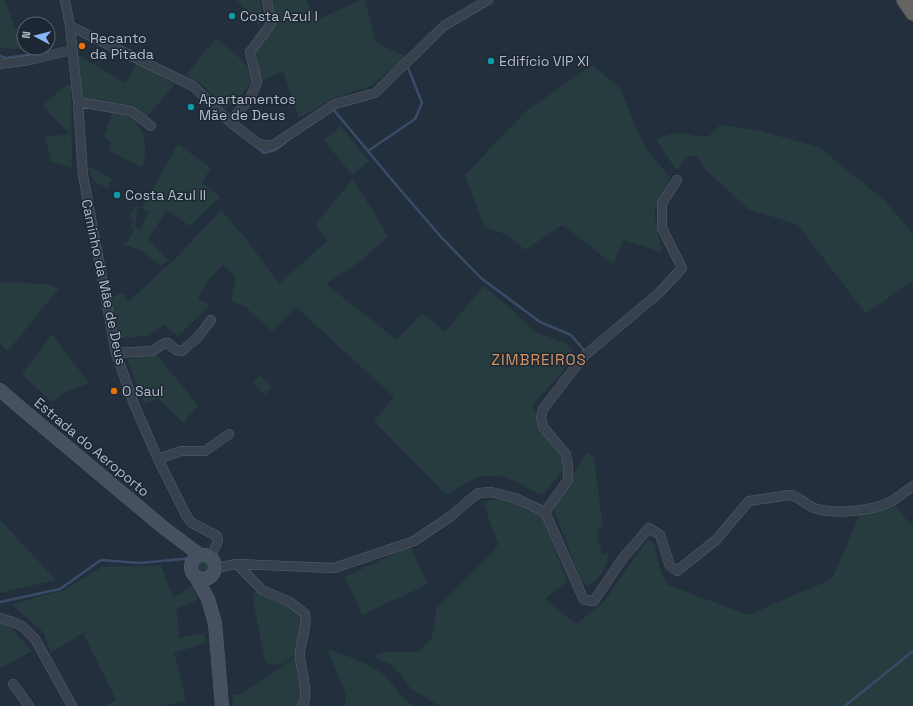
<svg xmlns="http://www.w3.org/2000/svg" width="913" height="706" font-family="'Space Grotesk',sans-serif">
	<rect width="100%" height="100%" fill="#242f3e"/>
	<path fill="#263c3f" d="M0,0H5L22,49L0,48Z
		M237,0H260C261,10 266,18 259,26Z
		M272,0H306L317,20L360,0H365L375,42L407,57L371,86L333,98L299,118L283,71L261,81L256,52L276,25Z
		M216,38C226,47 254,65 251,80C248,91 234,101 226,109L199,82L186,75Z
		M76,54L126,83L136,63L175,84L146,118L132,106L81,98Z
		M592,65L619,87L644,145L670,178L654,212L662,252L623,240L613,264L562,225L525,250L507,235L484,226L465,175L526,111Z
		M67,85H71L72,168L51,162L45,137L70,134L42,105Z
		M112,112C144,116 150,140 142,168L108,150L111,142L104,137Z
		M720,125L757,130L811,145L821,149L884,200L913,234V282L906,285L866,314L798,225L748,209L703,167L697,156L686,157L677,171L656,140L664,136L680,132L696,136H709Z
		M341,126L369,161L352,175L324,140Z
		M178,144L211,168L202,182L220,197L190,226L167,210L148,239L169,261L161,265L140,250L125,245L123,242L127,243L134,230L131,228L134,221L129,215L138,204L135,226L140,230L149,212L142,208Z
		M88,166L112,179L108,188L93,181Z
		M353,179L388,236L361,261L326,284L397,340L422,313L445,332L484,286L509,307L535,332L564,342L573,351L576,356L532,406L560,444L566,464L562,471L544,494C535,494 529,489 522,484C511,478 488,472 476,478C466,483 456,489 446,495L374,421L394,397L296,307L272,331L245,307L231,301L236,278L223,264L208,281L198,298L210,305L178,336L164,325L147,336L121,338L113,314L110,297L123,293L128,302L174,260L221,210L246,239L279,284L327,241L315,225Z
		M0,282L46,284L59,288L8,351L0,343Z
		M52,334L89,383L63,393L52,402L22,374Z
		M155,353L198,405L184,423L158,399L144,404L127,359L149,356Z
		M260,375L272,387L265,395L253,383Z
		M587,453L594,457L603,528L596,530L602,554L608,553C609,566 599,581 587,586L581,581L552,505Z
		M497,499L511,502L542,516L567,581L545,599L576,624L602,604L648,539L654,544L661,573L668,585L748,615L832,579L860,514L891,501L910,524L913,522V706H440L411,689L401,675L390,664L379,660L375,655L384,652H418L432,638L437,608L494,551L498,544L483,502Z
		M0,520L56,580L0,593Z
		M410,546L428,584L362,615L345,577Z
		M197 566a6 6 0 1 1 12 0a6 6 0 1 1-12 0Z
		M161,565L173,598L194,585L197,600L176,609L180,638L204,633L206,643L174,653L186,701L160,706H105L116,700L83,633L51,653L44,633L12,605L40,596L63,591L101,567Z
		M258,591L291,604L302,624L299,654C289,659 273,672 265,661L253,599L255,592Z
		M0,623L9,625L32,651L0,669Z
		M327,649C341,653 373,665 384,675C396,686 398,698 415,706H345L346,693Z
		M300,654L302,706H232L233,695L241,694Z"/>
	<g fill="none" stroke-linecap="round" stroke-linejoin="round">
		<path stroke="#394c67" stroke-width="2.5" d="M0,56L5,58L43,53
			M332,110L333,109L397,186L442,238L481,278L540,322L571,335L583,349
			M257,147L264,153L275,150L285,143
			M368,151L415,119L422,103L407,65
			M0,602L60,589L101,560L139,563L194,558
			M845,706L913,651"/>
		<g stroke="#565f6c" stroke-width="10">
			<path id="minor" d="M65,0L70,26L78,102L83,175L116,353L134,404L158,459L187,517L192,523L217,536L218,541L211,556
				M70,26L193,86L230,122L259,144L272,146L335,104L375,93L444,26L488,0
				M0,64L30,60L72,50
				M78,102L131,111L151,126
				M230,122L251,97L257,82L250,52L271,24L267,0
				M116,353L152,351L165,343H168L176,350L182,351L198,337L211,320
				M158,459L181,451H205L229,434
				M545,512L568,480V467L566,454L543,427L541,418L543,409L583,357L660,292L682,268L662,228V203L677,180
				M237,564L262,590L290,602L305,614C308,629 299,643 300,657C301,669 310,698 302,706
				M215,568L237,564L334,568L414,541L451,516L473,497L479,493L491,492L515,498L545,512L584,600L594,601L623,558L649,528L660,535L670,566L677,571L716,540L749,501L790,495C799,496 806,505 814,508C835,515 871,511 890,502C898,498 906,491 913,486
				M0,618L13,622L22,626L35,639L72,706
				M13,684L29,706"/>
		</g>
		<g stroke="#565f6c" stroke-width="14">
			<path id="secondary" d="M0,390L22,409L164,528L200,555
				M191 567a12 12 0 1 1 24 0a12 12 0 1 1-24 0Z
				M196,577L208,599L215,623L222,706"/>
		</g>
		<g stroke="#434c59" stroke-width="16">
			<path id="trunk" d="M904,0L913,13"/>
		</g>
		<use href="#minor" stroke="#38414e" stroke-width="9"/>
		<use href="#secondary" stroke="#465061" stroke-width="13"/>
		<use href="#trunk" stroke="#656462" stroke-width="15"/>
	</g>
	<g fill="#0f9aa8" stroke="#1d2633" stroke-width="1.5">
		<circle cx="232" cy="16" r="4"/>
		<circle cx="491" cy="61" r="4"/>
		<circle cx="191" cy="107" r="4"/>
		<circle cx="117" cy="195" r="4"/>
	</g>
	<g fill="#e8710a" stroke="#1d2633" stroke-width="1.5">
		<circle cx="82" cy="46" r="4"/>
		<circle cx="114" cy="391" r="4"/>
	</g>
	<g text-anchor="middle" stroke-width="3" stroke-linejoin="round" paint-order="stroke">
		<g font-size="14" fill="#b4bcc9" stroke="#1d2633" text-anchor="start">
			<text x="240" y="21">Costa Azul I</text>
			<text x="90" y="43">Recanto<tspan x="90" dy="16">da Pitada</tspan></text>
			<text x="499" y="66">Edifício VIP XI</text>
			<text x="199" y="104">Apartamentos<tspan x="199" dy="16">Mãe de Deus</tspan></text>
			<text x="125" y="200">Costa Azul II</text>
			<text x="122" y="396">O Saul</text>
		</g>
		<g font-size="14" fill="#b4bcc9" stroke="#1d2633">
			<text transform="translate(104 282) rotate(78)" y="5">Caminho da Mãe de Deus</text>
			<text transform="translate(92 447) rotate(40)" y="5">Estrada do Aeroporto</text>
		</g>
		<g font-size="15" letter-spacing="1" fill="#d59563" stroke="#1d2633">
			<text x="539" y="365">ZIMBREIROS</text>
		</g>
	</g>
	<g transform="translate(36 36) rotate(277)"><circle r="19" fill="#1d2633" stroke="#59626f"/>
	<path d="M0-3L7 15L0 10L-7 15Z" fill="#8ab4f8"/>
	<text y="-6" font-size="11" font-weight="bold" text-anchor="middle" fill="#b4bcc9">N</text>
	</g>
</svg>
